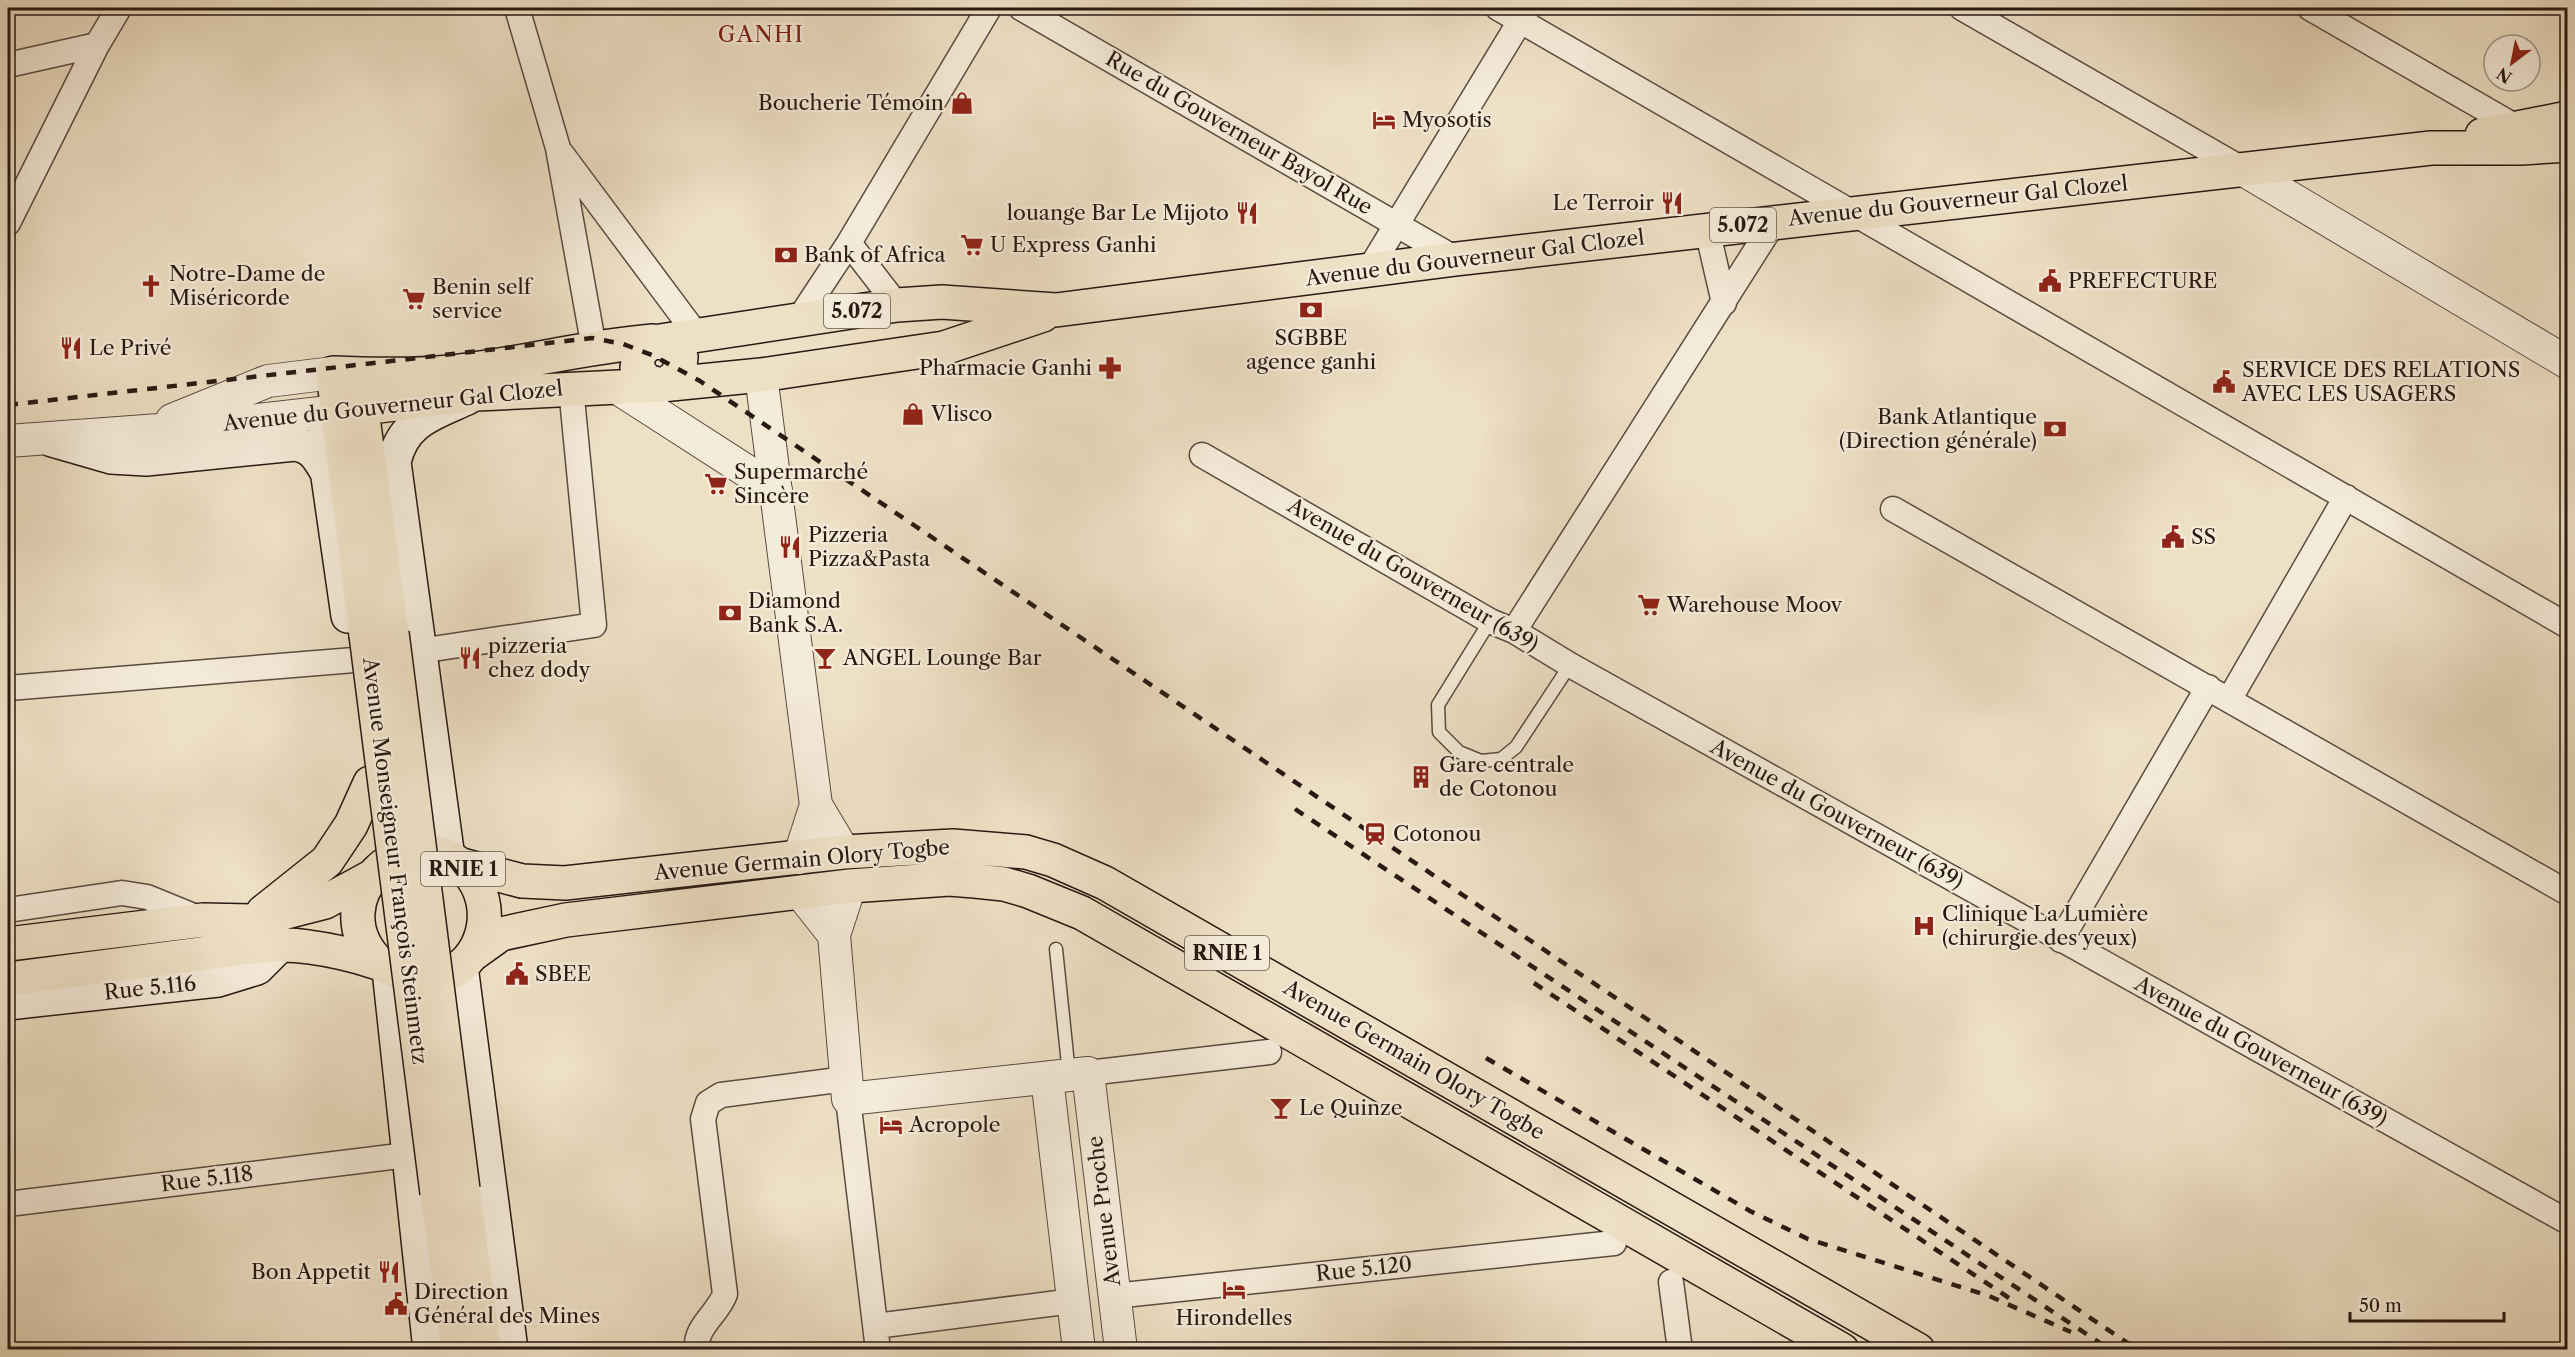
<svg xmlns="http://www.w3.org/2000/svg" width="2575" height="1357" font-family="'Libre Caslon Text',serif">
	<rect width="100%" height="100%" fill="#eee0c5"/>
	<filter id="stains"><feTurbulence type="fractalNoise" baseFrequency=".00333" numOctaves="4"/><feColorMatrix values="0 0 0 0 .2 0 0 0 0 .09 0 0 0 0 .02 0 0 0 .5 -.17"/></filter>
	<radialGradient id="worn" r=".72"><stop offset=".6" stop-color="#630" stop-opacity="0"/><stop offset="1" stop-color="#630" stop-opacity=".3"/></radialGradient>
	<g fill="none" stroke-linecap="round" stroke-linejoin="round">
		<g stroke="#5a4b40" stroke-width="15">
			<path id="service" d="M1490,621L1438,705L1439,732L1459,752L1481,761L1501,759L1516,747L1570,665
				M1056,949L1069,1074"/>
		</g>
		<g stroke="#5a4b40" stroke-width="27">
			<path id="minor" d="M517,8L558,148L594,348
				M1021,8L1456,259
				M1498,8L2568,626
				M1962,8L2242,169
				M2310,8L2516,127
				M8,65L97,45
				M561,153L696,334
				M8,223L97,45L119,8
				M1707,229L1724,303
				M849,243L897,305
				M1369,270L1528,8
				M799,319L849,243L989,8
				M1202,455L1490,621L1514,631L1570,665L2568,1222
				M1893,509L2568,893
				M1514,631L1774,222
				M419,651L594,625L571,388
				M8,688L354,660
				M2229,700L2346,497
				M8,910L122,893L147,897L201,919
				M2061,940L2208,687
				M1088,1073L1269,1052
				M848,1099L878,1350
				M8,1204L407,1155
				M1671,1282L1680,1350
				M1114,1296L1614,1243
				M876,1326L1073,1301
				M697,1350C694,1327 718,1314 725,1294L703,1119L708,1103L721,1095L846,1079"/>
		</g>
		<g stroke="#5a4b40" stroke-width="34">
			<path id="tertiary" d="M2242,169L2568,363
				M761,375L816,805L844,852
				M616,387L776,490
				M172,420L268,381L333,373
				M8,441L187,428L338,411
				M799,858L816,805
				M850,886L834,935L848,1099L1088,1073L1121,1350
				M800,892L834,935
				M1047,1078L1079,1350"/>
		</g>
		<g stroke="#281913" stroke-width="36">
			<path id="secondary" d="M338,411L328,424L323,442L348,616
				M52,440L111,457L146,459L295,444C313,447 318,457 327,472
				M448,858L394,462C403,421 432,414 467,398
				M461,966L511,1350
				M389,970L430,1350
				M8,1003L218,980L257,968L281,944"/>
		</g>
		<g stroke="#281913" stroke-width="36">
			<path id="primary" d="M2482,135L2568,118
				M660,341L897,305L942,302L1056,310L1456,259L2431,148H2521L2568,145
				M666,384L679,374L681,357L669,343L651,342L639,353L637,368L646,381L661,385L761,375L944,348L1043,315
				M359,388L392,633
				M338,411L477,394L659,385
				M366,635L333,373C377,375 423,376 467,370C529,362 590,346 653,341
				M463,1189L484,1350
				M437,1193L458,1350"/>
		</g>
		<g stroke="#281913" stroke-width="36">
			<path id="trunk" d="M458,864L522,881L565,883L844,852L953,846L1026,852L1053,860L1105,883L1918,1350
				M263,912L327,861L351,825L370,783
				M8,944L203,920L251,921L325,902L371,877
				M473,954L501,934L566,920L850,886L949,879L975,881L1004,884L1028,891L1082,913L1842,1350
				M8,979C69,971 130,963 192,955C230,950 271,941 309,947C332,950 353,955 375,962C401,970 405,986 439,977C485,965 499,905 467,871C408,811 316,901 379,963"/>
		</g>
		<use href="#service" stroke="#f4ebd9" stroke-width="12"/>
		<use href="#minor" stroke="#f4ebd9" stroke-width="24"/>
		<use href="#tertiary" stroke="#f4ebd9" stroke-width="32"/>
		<use href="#secondary" stroke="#f4ebd9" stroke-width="33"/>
		<use href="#primary" stroke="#eee0c5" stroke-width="33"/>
		<use href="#trunk" stroke="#eee0c5" stroke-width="33"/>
		<path stroke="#281913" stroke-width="4.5" stroke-dasharray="10 10" stroke-linecap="butt" d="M8,405L592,338L623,344L652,355L700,381L2138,1350
			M1295,809L2109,1349
			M1534,983L2009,1298
			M1486,1058L1750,1211L1808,1239L1989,1296L2071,1332"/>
		<g stroke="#281913" stroke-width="36" stroke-linecap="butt">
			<path id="primary-bridge" d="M392,633L463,1189
				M366,635L437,1193"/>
		</g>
		<use href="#primary-bridge" stroke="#eee0c5" stroke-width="33"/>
	</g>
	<defs>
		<g id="shop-bare" transform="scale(1.8)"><path d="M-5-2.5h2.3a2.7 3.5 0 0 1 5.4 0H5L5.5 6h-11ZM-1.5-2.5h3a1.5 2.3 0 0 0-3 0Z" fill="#8f2418" stroke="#f4ebd9" stroke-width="2.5" paint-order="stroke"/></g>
		<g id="hotel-bare" transform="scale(1.8)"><path d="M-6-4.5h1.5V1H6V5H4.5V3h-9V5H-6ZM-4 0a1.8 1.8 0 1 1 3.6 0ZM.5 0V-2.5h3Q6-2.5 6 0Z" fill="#8f2418" stroke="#f4ebd9" stroke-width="2.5" paint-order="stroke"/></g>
		<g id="restaurant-bare" transform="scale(1.8)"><path d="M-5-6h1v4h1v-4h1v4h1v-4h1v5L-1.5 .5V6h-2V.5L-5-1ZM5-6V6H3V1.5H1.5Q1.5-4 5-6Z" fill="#8f2418" stroke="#f4ebd9" stroke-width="2.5" paint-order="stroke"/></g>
		<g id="supermarket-bare" transform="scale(1.8)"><path d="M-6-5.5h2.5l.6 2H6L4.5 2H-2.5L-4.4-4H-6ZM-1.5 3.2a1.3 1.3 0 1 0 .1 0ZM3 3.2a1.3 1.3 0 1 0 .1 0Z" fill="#8f2418" stroke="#f4ebd9" stroke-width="2.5" paint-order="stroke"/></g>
		<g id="bank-bare" transform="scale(1.8)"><path d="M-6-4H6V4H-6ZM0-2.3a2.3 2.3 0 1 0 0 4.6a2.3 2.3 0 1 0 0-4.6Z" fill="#8f2418" stroke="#f4ebd9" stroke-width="2.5" paint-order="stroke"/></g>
		<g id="civic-bare" transform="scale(1.8)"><path d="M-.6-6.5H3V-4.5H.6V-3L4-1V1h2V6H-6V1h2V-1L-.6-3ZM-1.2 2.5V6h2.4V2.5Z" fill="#8f2418" stroke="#f4ebd9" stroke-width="2.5" paint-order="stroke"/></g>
		<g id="church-bare" transform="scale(1.8)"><path d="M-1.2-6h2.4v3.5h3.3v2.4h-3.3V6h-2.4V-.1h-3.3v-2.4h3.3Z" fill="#8f2418" stroke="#f4ebd9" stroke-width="2.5" paint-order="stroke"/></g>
		<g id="pharmacy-bare" transform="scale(1.8)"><path d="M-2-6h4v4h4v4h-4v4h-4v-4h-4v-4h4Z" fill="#8f2418" stroke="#f4ebd9" stroke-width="2.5" paint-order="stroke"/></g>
		<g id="bar-bare" transform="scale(1.8)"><path d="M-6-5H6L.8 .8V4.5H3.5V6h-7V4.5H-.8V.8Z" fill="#8f2418" stroke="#f4ebd9" stroke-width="2.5" paint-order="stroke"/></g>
		<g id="building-bare" transform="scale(1.8)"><path d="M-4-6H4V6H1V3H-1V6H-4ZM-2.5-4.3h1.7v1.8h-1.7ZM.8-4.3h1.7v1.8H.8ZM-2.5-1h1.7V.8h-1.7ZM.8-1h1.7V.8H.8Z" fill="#8f2418" stroke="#f4ebd9" stroke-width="2.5" paint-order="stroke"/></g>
		<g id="station-bare" transform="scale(1.8)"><path d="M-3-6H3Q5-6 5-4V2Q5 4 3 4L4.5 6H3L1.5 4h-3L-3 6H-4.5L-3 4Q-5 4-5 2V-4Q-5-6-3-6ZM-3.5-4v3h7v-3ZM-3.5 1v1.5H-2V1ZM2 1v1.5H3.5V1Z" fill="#8f2418" stroke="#f4ebd9" stroke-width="2.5" paint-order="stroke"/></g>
		<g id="hospital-bare" transform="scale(1.8)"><path d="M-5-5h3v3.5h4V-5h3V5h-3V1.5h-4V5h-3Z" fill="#8f2418" stroke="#f4ebd9" stroke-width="2.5" paint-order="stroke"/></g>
	</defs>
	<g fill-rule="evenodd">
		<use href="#shop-bare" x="962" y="103"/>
		<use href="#hotel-bare" x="1384" y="120"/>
		<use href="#restaurant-bare" x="1672" y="203"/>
		<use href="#restaurant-bare" x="1247" y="213"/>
		<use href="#supermarket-bare" x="972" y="245"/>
		<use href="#bank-bare" x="786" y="255"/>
		<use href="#civic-bare" x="2050" y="281"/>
		<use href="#church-bare" x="151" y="286"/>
		<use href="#supermarket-bare" x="414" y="299"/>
		<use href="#bank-bare" x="1311" y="310"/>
		<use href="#restaurant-bare" x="71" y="348"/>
		<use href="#pharmacy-bare" x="1110" y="368"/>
		<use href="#civic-bare" x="2224" y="382"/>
		<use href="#shop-bare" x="913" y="414"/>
		<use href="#bank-bare" x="2055" y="429"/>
		<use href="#supermarket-bare" x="716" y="484"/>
		<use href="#civic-bare" x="2173" y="537"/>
		<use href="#restaurant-bare" x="790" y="547"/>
		<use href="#supermarket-bare" x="1649" y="605"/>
		<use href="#bank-bare" x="730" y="613"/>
		<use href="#restaurant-bare" x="470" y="658"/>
		<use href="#bar-bare" x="825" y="658"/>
		<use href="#building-bare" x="1421" y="777"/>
		<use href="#station-bare" x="1375" y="834"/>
		<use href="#hospital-bare" x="1924" y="926"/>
		<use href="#civic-bare" x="517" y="974"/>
		<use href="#bar-bare" x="1281" y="1108"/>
		<use href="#hotel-bare" x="891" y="1125"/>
		<use href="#restaurant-bare" x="389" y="1272"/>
		<use href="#hotel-bare" x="1234" y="1290"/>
		<use href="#civic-bare" x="396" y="1304"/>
	</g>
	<g text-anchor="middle" stroke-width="4.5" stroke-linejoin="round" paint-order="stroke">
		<g fill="#f4ebd9" stroke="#65584e" stroke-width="1.5">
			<rect x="1710" y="208" width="66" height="34" rx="4.5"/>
			<rect x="824" y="294" width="66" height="34" rx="4.5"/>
			<rect x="421" y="852" width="84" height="34" rx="4.5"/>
			<rect x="1185" y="936" width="84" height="34" rx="4.5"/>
		</g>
		<g font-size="20" font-weight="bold" fill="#281913">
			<text x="1743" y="232">5.072</text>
			<text x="857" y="318">5.072</text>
			<text x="463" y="876">RNIE 1</text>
			<text x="1227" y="960">RNIE 1</text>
		</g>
		<g font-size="21" fill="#281913" stroke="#f4ebd9" text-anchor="start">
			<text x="944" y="110" text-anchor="end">Boucherie Témoin</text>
			<text x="1402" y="127">Myosotis</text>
			<text x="1654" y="210" text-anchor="end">Le Terroir</text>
			<text x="1229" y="220" text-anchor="end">louange Bar Le Mijoto</text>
			<text x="990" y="252">U Express Ganhi</text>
			<text x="804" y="262">Bank of Africa</text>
			<text x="169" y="281">Notre-Dame de<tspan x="169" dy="24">Miséricorde</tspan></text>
			<text x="2068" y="288">PREFECTURE</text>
			<text x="432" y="294">Benin self<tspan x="432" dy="24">service</tspan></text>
			<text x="1311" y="345" text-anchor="middle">SGBBE<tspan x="1311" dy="24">agence ganhi</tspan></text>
			<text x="89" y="355">Le Privé</text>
			<text x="1092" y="375" text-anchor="end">Pharmacie Ganhi</text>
			<text x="2242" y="377">SERVICE DES RELATIONS<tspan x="2242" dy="24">AVEC LES USAGERS</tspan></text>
			<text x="931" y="421">Vlisco</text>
			<text x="2037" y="424" text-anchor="end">Bank Atlantique<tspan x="2037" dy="24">(Direction générale)</tspan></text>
			<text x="734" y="479">Supermarché<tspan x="734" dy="24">Sincère</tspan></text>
			<text x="808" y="542">Pizzeria<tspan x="808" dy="24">Pizza&amp;Pasta</tspan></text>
			<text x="2191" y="544">SS</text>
			<text x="748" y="608">Diamond<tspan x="748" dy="24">Bank S.A.</tspan></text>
			<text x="1667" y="612">Warehouse Moov</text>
			<text x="488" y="653">pizzeria<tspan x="488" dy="24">chez dody</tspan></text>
			<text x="843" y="665">ANGEL Lounge Bar</text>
			<text x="1439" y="772">Gare centrale<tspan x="1439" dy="24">de Cotonou</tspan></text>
			<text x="1393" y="841">Cotonou</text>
			<text x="1942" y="921">Clinique La Lumière<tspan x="1942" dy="24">(chirurgie des yeux)</tspan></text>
			<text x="535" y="981">SBEE</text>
			<text x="1299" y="1115">Le Quinze</text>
			<text x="909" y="1132">Acropole</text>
			<text x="371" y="1279" text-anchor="end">Bon Appetit</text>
			<text x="414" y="1299">Direction<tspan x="414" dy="24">Général des Mines</tspan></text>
			<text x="1234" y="1325" text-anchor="middle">Hirondelles</text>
		</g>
		<g font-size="21" fill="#281913" stroke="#f4ebd9">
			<text transform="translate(1239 133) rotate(30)" y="7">Rue du Gouverneur Bayol Rue</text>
			<text transform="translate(1958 201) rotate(-6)" y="7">Avenue du Gouverneur Gal Clozel</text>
			<text transform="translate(1475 258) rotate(-7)" y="7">Avenue du Gouverneur Gal Clozel</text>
			<text transform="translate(393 406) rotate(-6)" y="7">Avenue du Gouverneur Gal Clozel</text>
			<text transform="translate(1413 575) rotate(30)" y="7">Avenue du Gouverneur (639)</text>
			<text transform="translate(1837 814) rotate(29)" y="7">Avenue du Gouverneur (639)</text>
			<text transform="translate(802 860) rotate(-5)" y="7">Avenue Germain Olory Togbe</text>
			<text transform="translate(395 861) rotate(83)" y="7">Avenue Monseigneur François Steinmetz</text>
			<text transform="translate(150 988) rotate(-6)" y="7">Rue 5.116</text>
			<text transform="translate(2261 1051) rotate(29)" y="7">Avenue du Gouverneur (639)</text>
			<text transform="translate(1414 1060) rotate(30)" y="7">Avenue Germain Olory Togbe</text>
			<text transform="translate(207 1179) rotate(-7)" y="7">Rue 5.118</text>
			<text transform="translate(1104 1211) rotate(-97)" y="7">Avenue Proche</text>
			<text transform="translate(1364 1269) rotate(-6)" y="7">Rue 5.120</text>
		</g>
		<g font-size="22" letter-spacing="1.5" fill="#7a1f14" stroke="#f4ebd9">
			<text x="761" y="42">GANHI</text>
		</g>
	</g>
	<rect width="2575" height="1357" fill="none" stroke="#eee0c5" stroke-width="30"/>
	<rect x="9" y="9" width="2557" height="1339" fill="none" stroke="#281913" stroke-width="3"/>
	<rect x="15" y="15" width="2545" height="1327" fill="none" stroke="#281913" stroke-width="1.5"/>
	<g transform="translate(2512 63) rotate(212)"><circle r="28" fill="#f4ebd9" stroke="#a2978a" stroke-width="1.5"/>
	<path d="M0-4.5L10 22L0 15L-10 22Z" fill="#8f2418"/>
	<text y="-9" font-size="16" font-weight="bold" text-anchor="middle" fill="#281913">N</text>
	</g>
	<path d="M2350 1312v9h154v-9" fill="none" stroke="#281913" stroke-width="3"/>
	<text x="2359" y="1312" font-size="18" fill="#281913" stroke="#f4ebd9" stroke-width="4.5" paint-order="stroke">50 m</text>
	<rect width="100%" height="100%" filter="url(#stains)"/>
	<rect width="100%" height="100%" fill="url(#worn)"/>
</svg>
